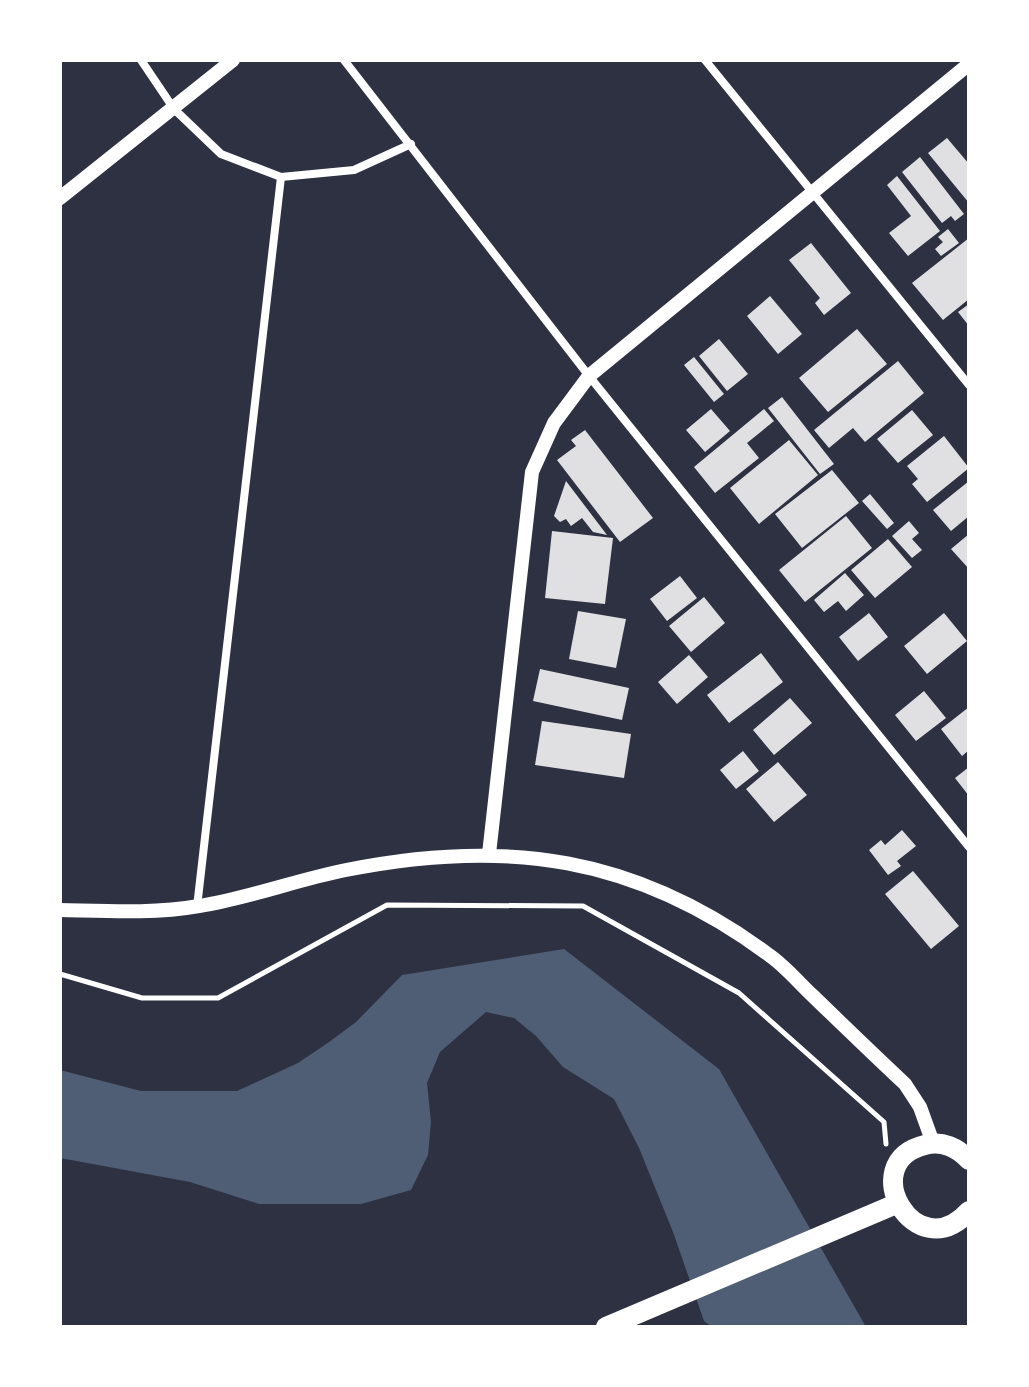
<svg xmlns="http://www.w3.org/2000/svg" width="1029" height="1387" font-family="'Sofia Sans Condensed',sans-serif">
	<rect width="100%" height="100%" fill="#2d3142"/>
	<path fill="#4f5d75" d="M564,949L719,1069L866,1327H712L704,1321L673,1232L639,1148L614,1099L563,1067L536,1036L514,1018L486,1012L440,1052L427,1083L431,1122L428,1155L411,1190L361,1204H259L190,1182L60,1158V1070L141,1091H237L298,1063L329,1042L356,1022L402,975Z"/>
	<path fill="#e0e0e3" d="M947,138L969,164V203L928,153Z
		M920,157L964,214L955,221L951,216L942,223L902,172Z
		M897,176L940,231L908,256L889,233L911,216L887,185Z
		M948,229L959,243L941,256L935,249L943,242L938,237Z
		M969,238V299L943,320L912,283Z
		M811,243L851,293L824,315L815,303L820,298L789,260Z
		M770,296L802,334L778,354L747,316Z
		M969,304V326L958,312Z
		M857,329L887,364L828,412L799,378Z
		M719,339L748,374L727,391L699,356Z
		M694,357L724,394L714,402L684,365Z
		M898,361L924,393L865,442L853,428L829,448L814,430Z
		M782,397L834,464L820,474L768,408Z
		M711,409L730,431L705,452L686,430Z
		M764,409L774,421L747,443L759,458L715,493L694,467Z
		M912,410L933,435L898,463L877,439Z
		M585,430L653,518L620,542L557,460L576,446L571,440Z
		M944,436L969,468L927,502L912,484L918,479L907,466Z
		M789,440L818,475L759,524L730,488Z
		M832,470L859,503L802,548L775,514Z
		M566,481L607,535L593,532L582,518L571,526L566,519L560,522L554,516Z
		M969,481V516L951,531L933,510Z
		M870,494L894,523L887,529L862,501Z
		M846,516L872,548L805,602L779,570Z
		M909,521L919,533L912,539L922,550L912,558L892,536Z
		M552,531L613,538L605,604L545,598Z
		M969,534V569L951,549Z
		M888,539L912,567L875,598L851,570Z
		M845,573L864,595L846,611L838,601L824,612L814,600Z
		M680,576L697,598L667,621L650,599Z
		M704,597L725,623L691,652L669,626Z
		M578,611L626,619L616,668L569,659Z
		M869,613L888,637L858,661L839,637Z
		M944,613L967,641L927,674L904,646Z
		M761,653L783,682L729,723L707,695Z
		M689,655L708,677L677,704L658,682Z
		M540,669L629,688L622,720L533,701Z
		M924,691L946,718L916,741L895,715Z
		M790,698L812,723L774,755L753,730Z
		M969,707V750L962,756L941,729Z
		M542,721L631,734L624,778L535,765Z
		M743,751L759,771L736,789L720,770Z
		M778,762L807,795L774,822L746,789Z
		M969,767V796L955,778Z
		M902,830L916,846L897,861L901,866L888,875L869,850L881,840L885,845Z
		M913,871L959,926L931,949L885,894Z"/>
	<g fill="none" stroke-linecap="round" stroke-linejoin="round">
		<path stroke="#fff" stroke-width="5" d="M60,974L142,998H218L387,905L583,906L739,993L884,1122L886,1144"/>
		<path stroke="#fff" stroke-width="8" d="M141,60L174,109L221,154L281,177L354,170L411,144
			M344,60L589,376L969,847
			M705,60L969,385
			M197,907L281,177"/>
		<path stroke="#fff" stroke-width="14" d="M60,198L233,60
			M489,854L532,472L554,423L589,376L969,64
			M60,910C106,911 154,914 199,906C249,898 296,880 346,870C506,838 636,856 769,955C785,966 799,983 813,996C844,1026 874,1055 905,1084L920,1107L933,1143"/>
		<path stroke="#fff" stroke-width="20" d="M969,1160C958,1148 942,1140 925,1145C854,1162 916,1270 969,1211
			M606,1327L896,1204"/>
	</g>
	<rect width="1029" height="1387" fill="none" stroke="#ffffff" stroke-width="124"/>
</svg>
